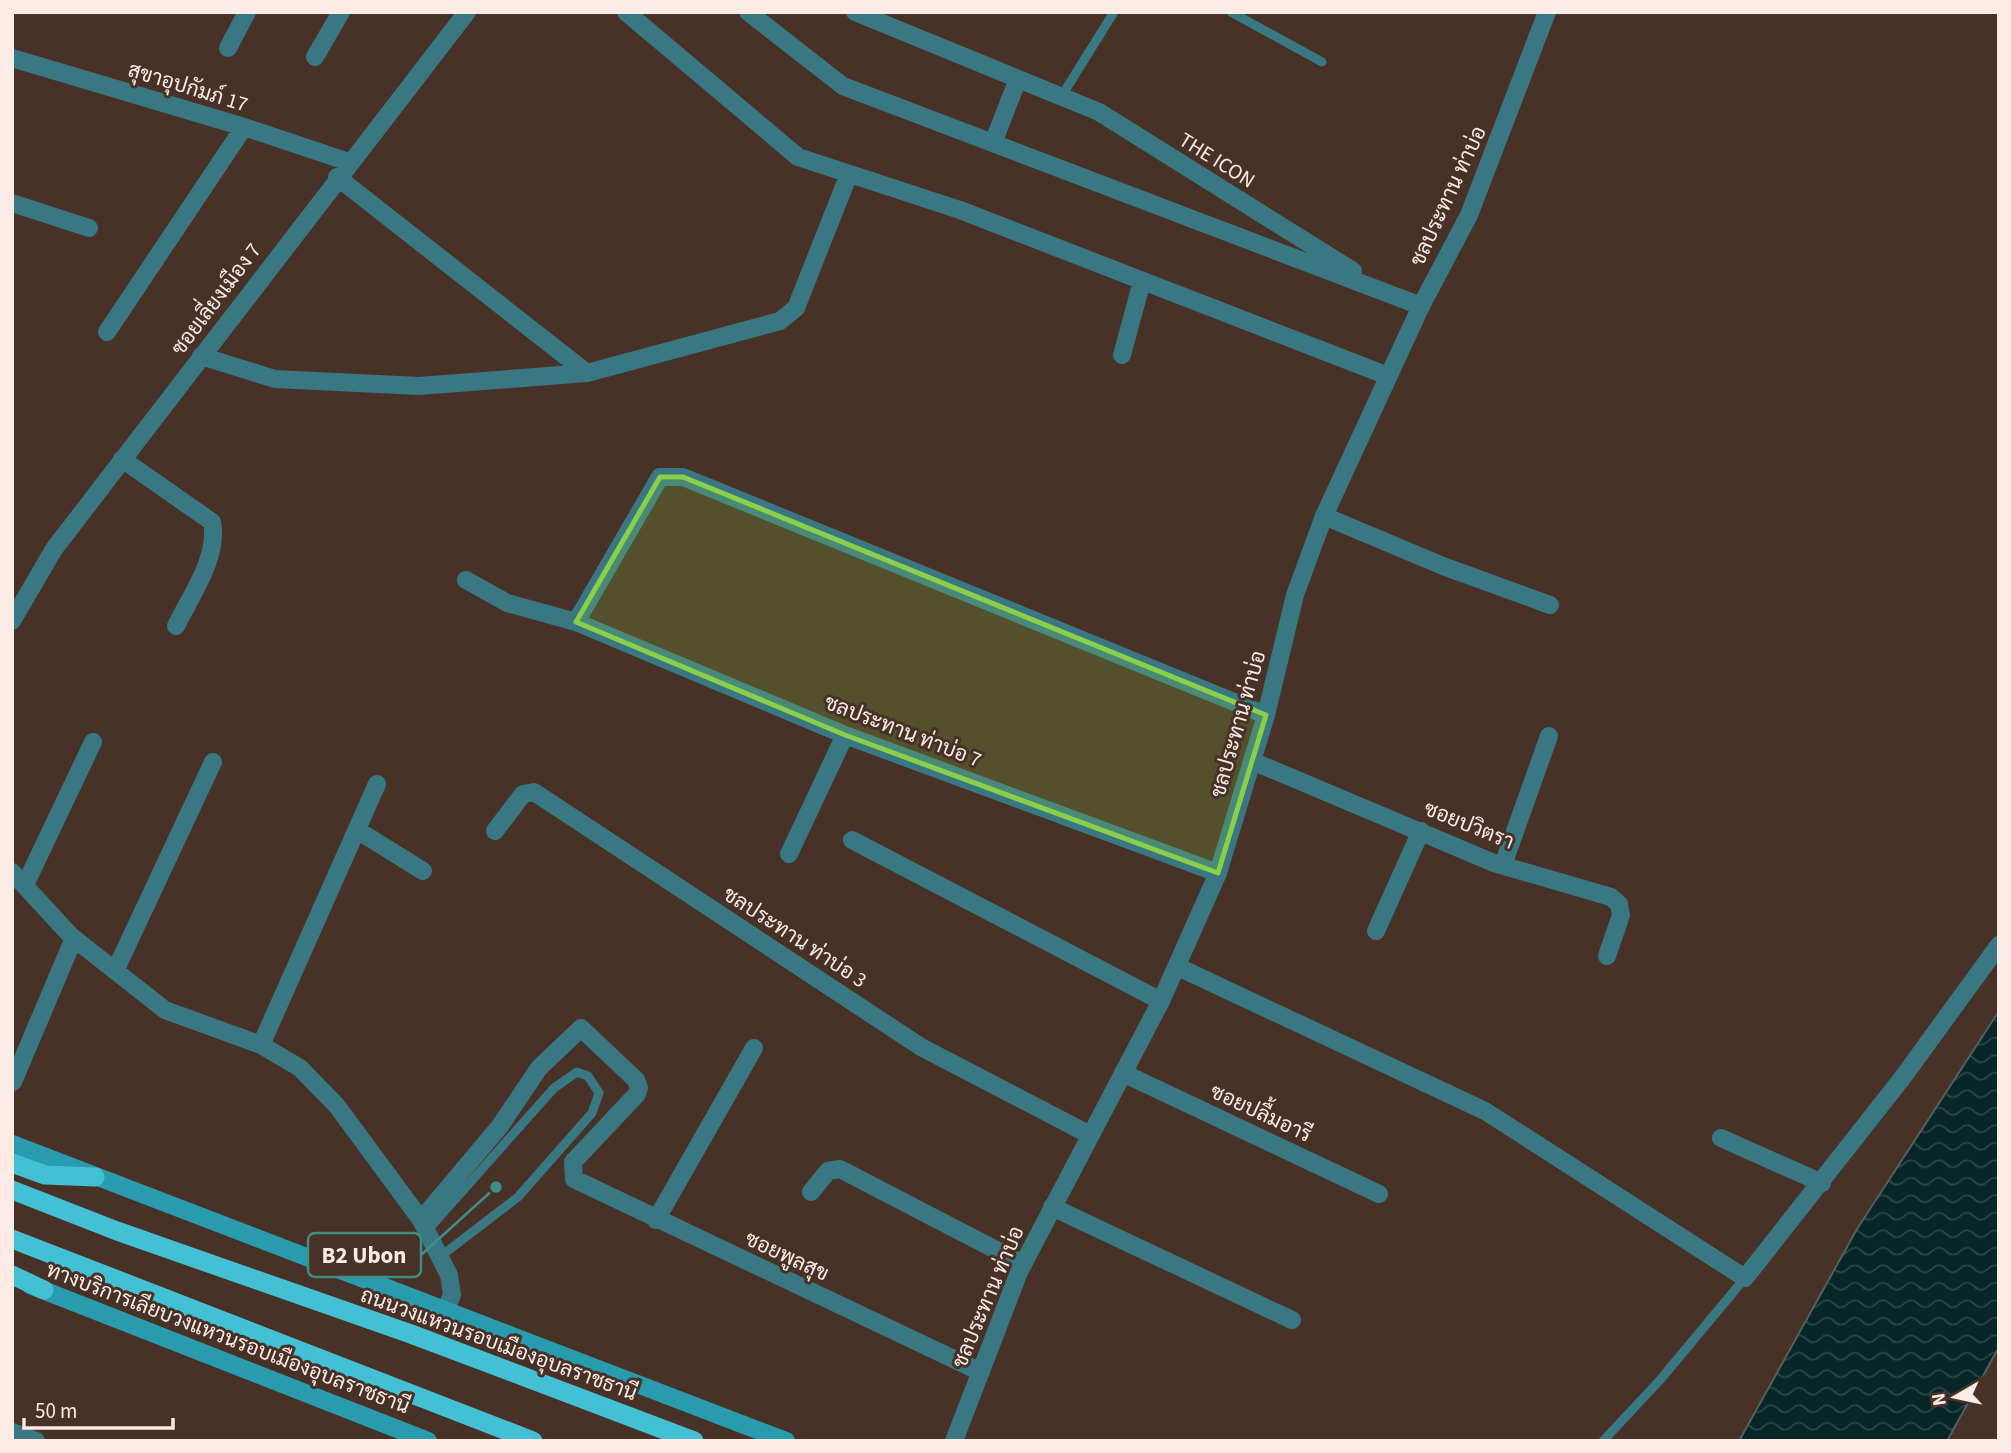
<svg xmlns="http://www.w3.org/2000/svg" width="2011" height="1453" font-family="'Source Sans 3',Sarabun,sans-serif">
	<defs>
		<pattern id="water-waves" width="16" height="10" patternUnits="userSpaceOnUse" patternTransform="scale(1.75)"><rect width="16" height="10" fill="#082628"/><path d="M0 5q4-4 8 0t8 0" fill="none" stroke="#2d4647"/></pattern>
	</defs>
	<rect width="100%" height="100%" fill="#483126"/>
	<path fill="url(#water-waves)" stroke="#516161" stroke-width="2" d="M1999,1011V1347L1947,1441H1739L1857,1229Z"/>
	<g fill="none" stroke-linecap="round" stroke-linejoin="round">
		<path stroke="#397883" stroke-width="9" d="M1231,12L1322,62
			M1061,97L1114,12
			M427,1231L554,1088L577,1072L588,1076L599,1093L592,1113L518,1197L441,1256
			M1603,1441L1660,1380L1745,1278"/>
		<path stroke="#397883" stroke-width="18" d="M626,12L798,157L960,210L1388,376
			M748,12L843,86L1421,306
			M855,12L1099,112L1353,271
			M228,48L247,12
			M315,57L341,12
			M12,58L244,127L349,162
			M993,143L1018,79
			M337,177L587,373
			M12,203L89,228
			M107,332L244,127
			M1122,355L1142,281
			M201,356L275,379L419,386L587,373L780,321L796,308L849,174
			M122,459L212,522C219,557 191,595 176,626
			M1324,516L1443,566L1550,605
			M466,580L507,603L576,622L845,735L1218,873
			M12,621L54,549L467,12
			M576,622L660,477H683L1266,715
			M1252,761L1494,863L1611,897L1619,904L1621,915L1607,956
			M357,830L423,871
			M495,831L523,794L534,792L921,1047L1090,1135
			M852,840L1161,1001
			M789,854L845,735
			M1503,865L1549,736
			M12,872L71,936L165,1010L261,1045L300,1068L337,1106L421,1220L449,1275L452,1295L445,1311
			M25,885L93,742
			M1376,931L1421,831
			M1178,967L1485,1111L1745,1278L1903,1077L1999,945
			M116,969L213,762
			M261,1045L377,784
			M1123,1073L1379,1194
			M13,1082L74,938
			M1721,1138L1822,1183
			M811,1192L828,1171L840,1169L1023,1264
			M1052,1207L1292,1320
			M421,1220L500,1126L539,1068L581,1028L636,1080L639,1088L637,1094L573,1162L574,1179L981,1372
			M656,1220L754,1048
			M12,1432L36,1441"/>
		<path stroke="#397883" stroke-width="18" d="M954,1441L1019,1272L1161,1001L1218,873L1266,715L1295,595L1324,516L1421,306L1469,215L1547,12"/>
		<path stroke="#289cae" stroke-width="18" d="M12,1144L786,1441
			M30,1285L428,1441"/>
		<path stroke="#44c0d4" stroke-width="19" d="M12,1163L45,1175L95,1177
			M12,1190L117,1231L411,1334L694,1441
			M12,1239L533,1441
			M12,1275L44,1290"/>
	</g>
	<path fill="#89cf49" fill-opacity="0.2" stroke="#89cf49" stroke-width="5" stroke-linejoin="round" d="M660,477H683L1266,715L1218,873L845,735L576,622Z"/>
	<g text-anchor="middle" stroke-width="6" stroke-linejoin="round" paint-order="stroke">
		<g font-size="21" fill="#fcece5" stroke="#483126">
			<text transform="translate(188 87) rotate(17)" y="7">สุขาอุปกัมภ์ 17</text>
			<text transform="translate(1217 160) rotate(32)" y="7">THE ICON</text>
			<text transform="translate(1448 196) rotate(-65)" y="7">ชลประทาน ท่าบ่อ</text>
			<text transform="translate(216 299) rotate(-53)" y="7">ซอยเลี่ยงเมือง 7</text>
			<text transform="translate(1238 724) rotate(-74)" y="7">ชลประทาน ท่าบ่อ</text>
			<text transform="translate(903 731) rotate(21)" y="7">ชลประทาน ท่าบ่อ 7</text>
			<text transform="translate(1469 825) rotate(22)" y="7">ซอยปวิตรา</text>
			<text transform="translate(795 937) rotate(33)" y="7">ชลประทาน ท่าบ่อ 3</text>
			<text transform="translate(1261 1113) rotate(25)" y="7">ซอยปลื้มอารี</text>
			<text transform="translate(787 1256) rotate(25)" y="7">ซอยพูลสุข</text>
			<text transform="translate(988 1297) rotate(-67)" y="7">ชลประทาน ท่าบ่อ</text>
			<text transform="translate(228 1338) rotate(21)" y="7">ทางบริการเลียบวงแหวนรอบเมืองอุบลราชธานี</text>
			<text transform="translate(499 1344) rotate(20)" y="7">ถนนวงแหวนรอบเมืองอุบลราชธานี</text>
		</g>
	</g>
	<path fill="none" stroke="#3e8e86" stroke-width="2.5" d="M496 1187L421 1255"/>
	<circle fill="#3e8e86" stroke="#483126" stroke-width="2.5" cx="496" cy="1187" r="7"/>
	<rect fill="#483126" stroke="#3e8e86" stroke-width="2.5" x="308" y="1233" width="113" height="44" rx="7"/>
	<g font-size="23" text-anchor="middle" font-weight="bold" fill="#fcece5">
		<text x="364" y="1263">B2 Ubon</text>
	</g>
	<rect width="2011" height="1453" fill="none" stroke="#fcece5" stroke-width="28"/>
	<g transform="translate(1955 1397) rotate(261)" stroke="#483126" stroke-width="5" paint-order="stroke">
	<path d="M0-5L12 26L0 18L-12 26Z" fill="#fcece5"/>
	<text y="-10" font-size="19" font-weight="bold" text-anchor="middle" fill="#fcece5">N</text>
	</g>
	<path d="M24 1418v10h149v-10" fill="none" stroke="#fcece5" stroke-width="3.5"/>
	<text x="35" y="1418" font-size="21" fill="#fcece5" stroke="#483126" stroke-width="5" paint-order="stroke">50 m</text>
</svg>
